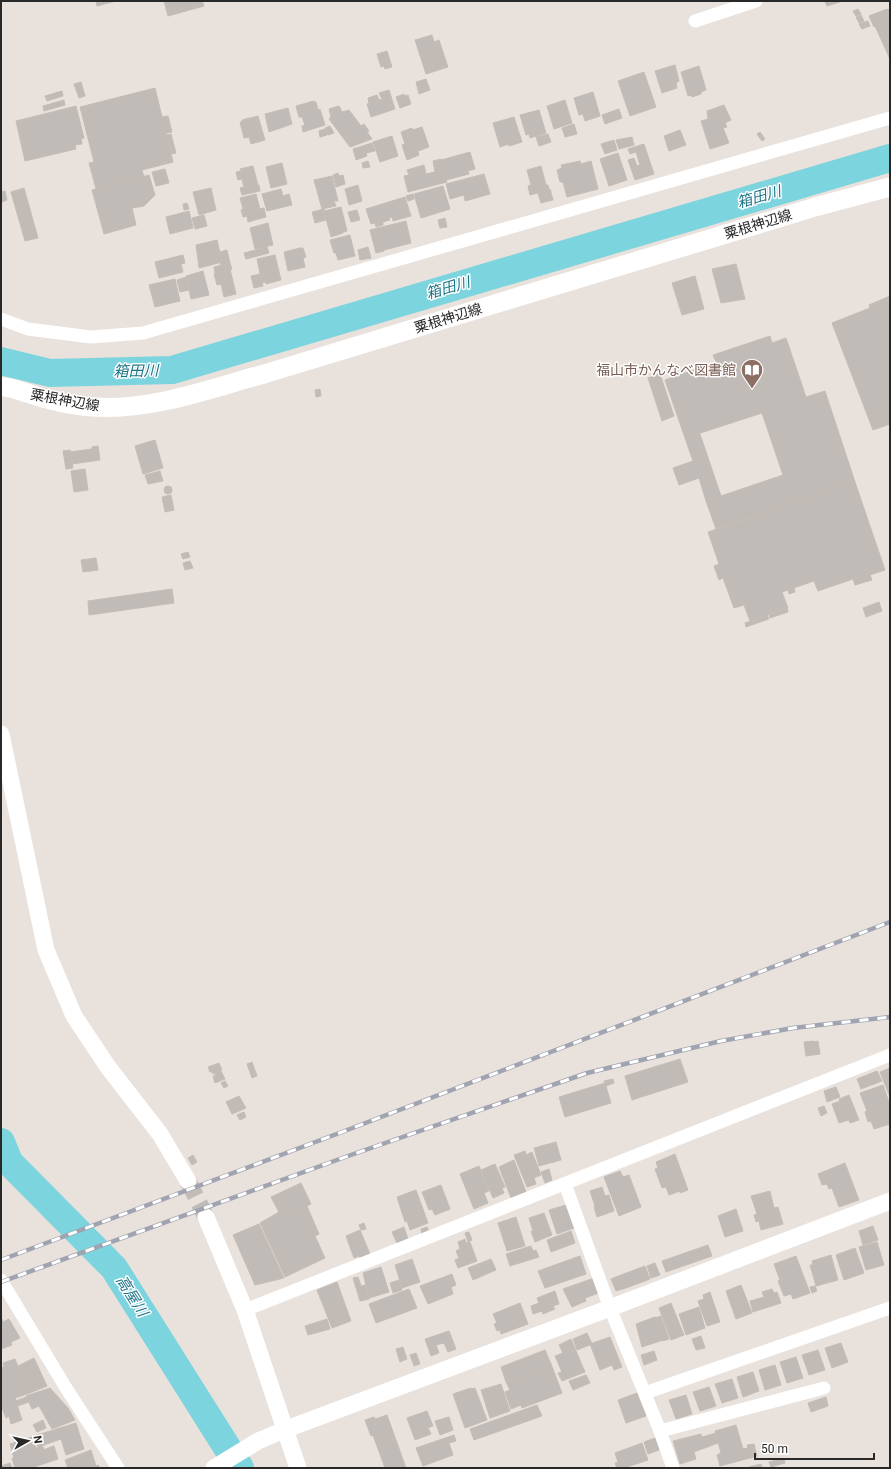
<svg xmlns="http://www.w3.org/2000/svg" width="891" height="1469" font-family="Roboto,'Noto Sans JP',sans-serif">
	<rect width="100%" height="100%" fill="#e9e1dc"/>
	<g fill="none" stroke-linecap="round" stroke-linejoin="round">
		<path stroke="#7bd4de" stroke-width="28" d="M1,361L50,373L172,370L890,158
			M1,1142L9,1162L114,1268L240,1468"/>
	</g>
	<path fill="#c1bbb8" stroke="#c4bdb6" d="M96,1H116L97,6Z
		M164,1H202L204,6L168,16Z
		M825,1H840V2L827,6Z
		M858,9L861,14L856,16L853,11Z
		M887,9V10L890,9V59L875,26L874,27L869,16Z
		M861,15L864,21L859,23L856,17Z
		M868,21L870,26L862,29L859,24Z
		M432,35L434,42L439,40L448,67L426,74L415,40Z
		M387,51L392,67L385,69L384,66L381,67L377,54Z
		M675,65L679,81L676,83L677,88L662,93L655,71Z
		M699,66L706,90L701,92V94L692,97L691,95L688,96L681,72Z
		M644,72L656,107L630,116L618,81Z
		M426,79L430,90L419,94L416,82Z
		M81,82L85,96L79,98L74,84Z
		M155,88L173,162L142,170L144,177L123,182L122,179L109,182L110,186L96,189L89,163L94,162L80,107Z
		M389,90L395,109L371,117L367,104L369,103L368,98L377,95L379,100L382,99L379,93Z
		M62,91L63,96L47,101L45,96Z
		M593,92L600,116L585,121L583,114L579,115L574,98Z
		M404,94L405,96L408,95L411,104L400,108L396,97Z
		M64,100L65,105L44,111L43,106Z
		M565,100L572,123L554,129L547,106Z
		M314,101V102H316L318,110L320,109L325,125L303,132L302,126L305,125L302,117H299L296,106Z
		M724,105L731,120L725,123L727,127L723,128L729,143L710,149L701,121L708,119L707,111Z
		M76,106L84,138L81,139L82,144L75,145L76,149L25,161L16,121Z
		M339,106L342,112L349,110L361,126L364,124L369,131L367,132L372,139L350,147L329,119L331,117L329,109Z
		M288,108L292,124L269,132L265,114Z
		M619,109L622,118L605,124L602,115Z
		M539,110L546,133L530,138L529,134L526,135L520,115Z
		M168,116L172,132L166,133L162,117Z
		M258,116L265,140L251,144L249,137L244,138L240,122H242V120Z
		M514,117L522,142L509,146L508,144L500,147L493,123Z
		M574,124L577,134L565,137L562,128Z
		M330,126L334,133L328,135L325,128Z
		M422,127L429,147L418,151L419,155L407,160L402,145L405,144L401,132L412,128L413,130Z
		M325,129L327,135L320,137L319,131Z
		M680,130L686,145L669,151L664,136Z
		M760,132L765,139L762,141L757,134Z
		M171,134L176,153L171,154L166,135Z
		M548,134L551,142L539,146L536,137Z
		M392,136L398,156L380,162L373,142Z
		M632,137L634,145L619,149L616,140Z
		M614,140L617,150L605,154L601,144Z
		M372,143L375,151L366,153L367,156L356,160L353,149Z
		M644,144L654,174L635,180L628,160L634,158L637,166L640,165L636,152L630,154L628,149Z
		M470,152L475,169L468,171L469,174L446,180L447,182L408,192L404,176L409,175L407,170L424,165L426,174L435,172L433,161L441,159V160Z
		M618,153L627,180L609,186L600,159Z
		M368,161L370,167L363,168L362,163Z
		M580,161L581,164L591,161L598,189L567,197L563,182H560L557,170L562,168L561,165Z
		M282,163L287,184L271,188L266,167Z
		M253,166L258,185H259L260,191L242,195L240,188L244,187L242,179L238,180L236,172L241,171L240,169Z
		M541,166L546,185H548L549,190L530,195L528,186L531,185L527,170Z
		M165,169L169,183L156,186L152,172Z
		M338,173L339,176L343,175L345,184L336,187L333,175Z
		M484,174L490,194L465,201L464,195L450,199L446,184Z
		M149,175L155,195L144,206L132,208L136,225L104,234L92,190L110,186L109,182L122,179L123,182Z
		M332,176L338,201H334L336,206L322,209L314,180Z
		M358,185L362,201L349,205L345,189Z
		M443,186L450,209L421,218L414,194Z
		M24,188L38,238L25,241L11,192Z
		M211,188L216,210L199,215L193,192Z
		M281,189L283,196L289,194L292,205L267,211L262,194Z
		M550,189L553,200L541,203L538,193Z
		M5,191L7,200L2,202L1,192Z
		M256,194L260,209L264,208L266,217L248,222L247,216L243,217L241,210L243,209L240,198Z
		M413,194L414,199L408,201L406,196Z
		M405,197L411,216L393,221L392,217L389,218L390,220L383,222V225L376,227L375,223L371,224L366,209Z
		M187,203L189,209L184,210L183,204Z
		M341,207L347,231L343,232V233L331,237L324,211Z
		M324,209L326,220L315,223L312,212Z
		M357,210L360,220L351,222L348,212Z
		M189,211L193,228L170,234L166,217Z
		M204,215L207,226L195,229L192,218Z
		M445,218L447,227L440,228L438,220Z
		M406,221L411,243L384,250V251L376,253L370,230Z
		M268,223L273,245L255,249L250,228Z
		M350,235L355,256L338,260L336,253H334L330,240Z
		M217,240L222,262L199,268L196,245Z
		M267,247L269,253L246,259L244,253Z
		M368,247L371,258L360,260L358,250Z
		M300,248H303L306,257L303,258L305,267L288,271L284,252Z
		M227,250L230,263L221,265L220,263L222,262L220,252Z
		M183,255L185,263L181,264L183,272L159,278L155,262Z
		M275,255L281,280L266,284V282L262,283L257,259Z
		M230,263L232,269L215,273L214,267Z
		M736,264L745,299L721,303L712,269Z
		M230,269L236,294L224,297L221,284L217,285L214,274Z
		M203,271L209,295L191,299L186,276Z
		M260,274L263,286L254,288L251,276Z
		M695,276L704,309L682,315L672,283Z
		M186,277L189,290L180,292L177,280Z
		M175,279L180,301L155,307L149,285Z
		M890,296V424L873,430L832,323L870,308L869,305Z
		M770,336L772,343L786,338L806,397L825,391L855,482L716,529L706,501L783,475L762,413L685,438L665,380L716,362L713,355Z
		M660,374L674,416L662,421L648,378Z
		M320,389L321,396L316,397L315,390Z
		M700,434L721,496L706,501L699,478L679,485L673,468L693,461L685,438Z
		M155,440L163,468L143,474L135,446Z
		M98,446L100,460L72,464L70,452L92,449V447Z
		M70,450L73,468L66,469L63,451Z
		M85,469L88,490L74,492L71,471Z
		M160,471L163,481L148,484L145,475Z
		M855,482L885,570L870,575L872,580L855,585L853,579L818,591L814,581L782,592L788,608L750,621L744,605L734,608L723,578L719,580L714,566L719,564L708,532Z
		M164 490a4 4 0 1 1 8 0a4 4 0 1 1-8 0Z
		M171,495L174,510L165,512L162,497Z
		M188,552L190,557L183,559L181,554Z
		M96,558L98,570L83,572L81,560Z
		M190,561L193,568L185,570L183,563Z
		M794,588L795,592L789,594L788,590Z
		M172,589L174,603L89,615L88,601Z
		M879,602L882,611L866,617L863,608Z
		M787,608L788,612L770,618L769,614Z
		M767,615L769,619L746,627L745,623Z
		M813,1041V1042L818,1041L820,1054L806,1056L804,1042Z
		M680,1059L688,1082L632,1100L625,1076Z
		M252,1062L257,1076L252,1078L247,1064Z
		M219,1063L222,1070L213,1074L212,1072H210L208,1067Z
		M890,1068V1097L880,1072Z
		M221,1071L225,1079L215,1083L213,1076H216L214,1073Z
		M877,1071L882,1081L861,1089L857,1079Z
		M613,1079L614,1083L606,1086L604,1081Z
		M225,1081L228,1086L224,1088L221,1083Z
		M605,1083L611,1103L565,1117L559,1097Z
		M883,1085L890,1105V1124L874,1129L871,1121L868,1122L865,1112L867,1111L860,1093Z
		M836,1087L840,1097L827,1102L824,1091Z
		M849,1095L859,1120L850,1123L849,1120L839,1123L832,1104L840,1101L839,1099Z
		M239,1096L246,1108L232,1114L226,1102Z
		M824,1106L827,1113L821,1116L818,1108Z
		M244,1112L246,1117L240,1120L237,1115Z
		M556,1142L561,1160L539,1166L534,1148Z
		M525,1151L526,1155L532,1152L541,1175L534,1178L536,1184L527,1187L514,1155Z
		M675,1154L688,1190L680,1193V1191L669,1195L666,1187L662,1188L655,1169L658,1168L656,1162Z
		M193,1155L197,1162L192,1165L188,1158Z
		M514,1160L526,1192L511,1198L499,1167Z
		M845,1163L859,1200L839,1207L832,1188L829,1189L827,1184L822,1185L818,1174Z
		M495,1164L505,1187L502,1188L504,1193L493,1198L481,1170Z
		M479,1166L489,1191L484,1193L488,1203L474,1209L460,1174Z
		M549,1169L552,1180L545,1183L541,1172Z
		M620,1171L623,1177L629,1175L641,1207L619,1216L604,1177Z
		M301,1183L311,1204L282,1218L271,1197Z
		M441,1185L450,1209L435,1215L432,1209L429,1210L422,1192Z
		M602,1187L605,1196L609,1195L614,1211L597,1217L594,1207L595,1206L590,1191Z
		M416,1190L428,1223L410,1230L407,1221L405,1222L397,1197Z
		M770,1191L774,1208L778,1207L783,1224L761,1230L759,1221L756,1222L754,1215L757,1214L751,1196Z
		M566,1205L574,1228L557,1234L549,1210Z
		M307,1206L319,1234L315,1236L325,1258L285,1277L260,1223L279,1212L282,1218Z
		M736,1209L743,1231L725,1237L718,1216Z
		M544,1213L552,1235L535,1242L531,1231H533L529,1218Z
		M516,1217L525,1246L507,1251L498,1223Z
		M364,1223L366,1229L361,1230L359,1225Z
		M259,1224L284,1278L255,1285L233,1235Z
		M873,1226L878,1240L863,1245L859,1231Z
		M404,1227L408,1239L397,1243L392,1232Z
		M427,1227L429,1232L422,1234L421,1229Z
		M360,1230L370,1254L360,1258L359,1256L354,1258L346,1236Z
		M571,1231L575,1243L551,1252L547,1240Z
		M469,1232L472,1240L468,1242L465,1233Z
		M465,1239L466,1243L470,1242L477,1261L458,1268L455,1260L459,1258L456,1251L460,1249L458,1242Z
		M877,1242L884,1265L866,1270L859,1247Z
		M708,1245L712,1256L666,1272L662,1261Z
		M531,1246L533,1251L536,1250L539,1257L510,1266L506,1254Z
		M855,1248L864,1273L844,1280L836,1255Z
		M831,1255L838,1280L816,1286L810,1265H813L812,1261Z
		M580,1256L586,1274L545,1288L538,1271Z
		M796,1256L810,1293L793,1299L791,1294L784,1296L778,1281L780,1280L774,1264Z
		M412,1259L420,1282L402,1288L395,1265Z
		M491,1259L496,1270L473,1280L468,1268Z
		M655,1263L660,1275L651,1278L647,1266Z
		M645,1266L650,1279L626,1288L621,1275Z
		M381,1267L389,1292L369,1298L363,1273Z
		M452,1274L456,1285L451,1287L453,1294L428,1304L420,1286Z
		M621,1275L626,1288L616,1291L611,1279Z
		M358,1277L361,1286L365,1285L369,1299L360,1301L353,1278Z
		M594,1278L599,1293L585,1298L586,1301L572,1307L563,1289Z
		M399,1280L402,1290L393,1293L390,1283Z
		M337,1282L351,1321L332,1328L317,1290Z
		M741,1285L752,1313L736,1319L726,1291Z
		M815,1286L817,1291L812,1293L810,1287Z
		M409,1289L417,1308L376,1323L369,1304Z
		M772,1289L774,1293L777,1292L781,1303L753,1312L750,1301L764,1297L762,1292Z
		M555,1291L559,1304L553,1306L555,1309L543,1314L542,1311L533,1314L531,1306L539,1303L537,1298Z
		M710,1292L720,1322L707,1326L698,1301L704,1299L703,1295Z
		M520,1303L528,1324L501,1334L500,1330L497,1331L494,1324L497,1323L493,1314Z
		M671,1303L684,1335L671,1340L659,1308Z
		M699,1307L705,1328L686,1335L679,1314Z
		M661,1316L669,1339L663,1341L655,1318Z
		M1,1317L3,1322L9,1319L20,1338L11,1342L12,1345L1,1349Z
		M655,1317L663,1340L642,1347L636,1324Z
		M327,1319L330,1329L308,1335L305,1326Z
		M449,1331L456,1349L448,1352L444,1343L436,1345L439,1353L431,1356L425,1339Z
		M587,1333L592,1344L577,1350L573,1339Z
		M701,1336L705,1348L696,1350L692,1339Z
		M610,1337L622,1367L614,1370L612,1365L600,1370L590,1344Z
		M571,1339L585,1372L562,1381L558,1373L562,1372L555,1356L563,1353L559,1345Z
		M841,1343L848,1362L832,1368L825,1348Z
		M403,1347L407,1359L400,1362L396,1349Z
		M545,1350L551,1364L506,1382L501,1367Z
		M818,1350L825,1370L809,1375L802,1355Z
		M654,1351L657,1360L644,1365L641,1355Z
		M416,1353L420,1364L414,1366L410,1355Z
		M796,1357L803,1378L787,1383L780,1362Z
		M34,1358L47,1386L30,1393L18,1366Z
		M15,1359L19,1369L11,1372L14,1381L16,1380L19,1385L25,1382L30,1393L15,1398L22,1420L11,1424L9,1416L6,1418L1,1405V1368L4,1367L3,1363Z
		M551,1364L562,1393L522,1408L521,1405L511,1409L505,1392L510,1390L506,1382Z
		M775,1365L781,1385L765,1390L759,1370Z
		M19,1369L25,1382L19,1385L16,1380L14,1381L11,1372Z
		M753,1372L759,1391L743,1397L737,1377Z
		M586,1375L590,1383L573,1390L569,1381Z
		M732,1379L738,1398L722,1403L715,1384Z
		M501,1384L510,1411L490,1418L481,1390Z
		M709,1387L716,1406L700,1411L693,1392Z
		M50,1388L68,1408L75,1420L52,1429L39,1406L32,1409L26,1396Z
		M471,1388V1389L475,1388L487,1420L465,1428L453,1394Z
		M637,1393L646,1416L626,1423L618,1400Z
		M686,1395L692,1414L676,1419L669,1400Z
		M27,1397L29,1402L17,1406L15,1401Z
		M826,1397L828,1406L811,1412L808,1403Z
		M537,1405L542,1416L474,1440L470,1429Z
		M427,1411L433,1426L428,1428L431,1434L415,1440L407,1418Z
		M387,1415L406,1468H385L373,1435L371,1436L365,1420L374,1417L375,1419Z
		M449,1417L453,1430L440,1435L435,1421Z
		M43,1420L46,1428L37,1432L33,1425Z
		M76,1423L84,1449L66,1455L61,1439L38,1447L34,1436Z
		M736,1425L746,1459L720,1466L717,1455L721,1453L715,1431Z
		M716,1433L718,1443L694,1452L696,1459L680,1464L673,1441L701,1434L702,1437Z
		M454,1435L456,1441L449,1443L453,1455L423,1466L416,1448Z
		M32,1437L37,1452L54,1446L58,1459L31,1468H15L12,1458H14L10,1444Z
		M655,1438L659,1450L648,1454L644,1442Z
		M642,1443L648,1460L624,1468H617L615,1463L618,1462L615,1453Z
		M754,1444L757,1456L751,1458L747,1445Z
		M42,1445L44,1450L37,1452L36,1448Z
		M748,1448L751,1458L746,1459L743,1449Z
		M91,1450L96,1466L98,1465L100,1468H68L65,1460Z
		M784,1458L785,1463L771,1467L769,1462Z
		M10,1463L12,1468H1V1466Z
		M761,1464L762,1468H750L749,1467Z"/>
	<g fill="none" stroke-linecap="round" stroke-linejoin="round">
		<path stroke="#c2bcb8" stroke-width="17" stroke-dasharray="17 8" stroke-linecap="butt" d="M188,1181L206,1217"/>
		<path stroke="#fff" stroke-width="13" d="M695,21L756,1
			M1,319L28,329L91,337L143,333L890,118
			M565,1184L610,1308L660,1431L673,1468
			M1,1280L66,1388L118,1468
			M245,1310L890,1055
			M645,1393L890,1308
			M660,1431L824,1388"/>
		<path stroke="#fff" stroke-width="17" d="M1,734L46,950L74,1016L108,1067L160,1134L188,1181
			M206,1217L245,1310L298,1468
			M214,1468L258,1441L284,1430L610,1308L890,1201"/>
		<path stroke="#fff" stroke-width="19" d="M1,387C10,386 19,391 27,393C48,400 72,406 93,407C151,411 209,389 264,374L815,207L890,187"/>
		<g stroke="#9fa4b0" stroke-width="4.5">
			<path id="rail" d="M1,1260L342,1132L890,922
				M1,1282L348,1156L587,1073L721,1041L793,1028L890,1017"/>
		</g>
		<use href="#rail" stroke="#fff" stroke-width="3" stroke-dasharray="9" stroke-linecap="butt"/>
	</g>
	<defs>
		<g id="library-pin" transform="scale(1.15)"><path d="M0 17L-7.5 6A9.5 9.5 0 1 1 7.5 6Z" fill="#8d6e63" stroke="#fff"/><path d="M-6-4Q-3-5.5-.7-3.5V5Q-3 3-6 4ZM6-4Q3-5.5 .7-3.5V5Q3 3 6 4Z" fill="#fff"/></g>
	</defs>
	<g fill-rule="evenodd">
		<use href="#library-pin" x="752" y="370"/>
	</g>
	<g text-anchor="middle" stroke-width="3" stroke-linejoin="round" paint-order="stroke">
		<g font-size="14" fill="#282828" stroke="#fff">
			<text transform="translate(758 224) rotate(-17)" y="5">粟根神辺線</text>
			<text transform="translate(448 318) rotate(-17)" y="5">粟根神辺線</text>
			<text transform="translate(65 400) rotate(10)" y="5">粟根神辺線</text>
		</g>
		<g font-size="14" fill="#785e54" stroke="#fff" text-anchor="end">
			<text x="736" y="375">福山市かんなべ図書館</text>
		</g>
		<g font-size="15" font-style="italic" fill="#1e7487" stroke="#fff">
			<text transform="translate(759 197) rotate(-16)" y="5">箱田川</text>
			<text transform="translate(448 288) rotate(-16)" y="5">箱田川</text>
			<text transform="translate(136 371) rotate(-1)" y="5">箱田川</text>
			<text transform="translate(132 1296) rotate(58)" y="5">高屋川</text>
		</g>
	</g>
	<rect width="891" height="1469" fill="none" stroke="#282828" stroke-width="4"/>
	<g transform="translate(28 1441) rotate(82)" stroke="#ffffff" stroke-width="3" paint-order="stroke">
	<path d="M0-3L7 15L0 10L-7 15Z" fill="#282828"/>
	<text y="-6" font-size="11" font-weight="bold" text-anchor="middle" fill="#282828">N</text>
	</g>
	<path d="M755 1453v6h119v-6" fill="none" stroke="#282828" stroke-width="2"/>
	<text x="761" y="1453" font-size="12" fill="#282828" stroke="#ffffff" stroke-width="3" paint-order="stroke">50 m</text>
</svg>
